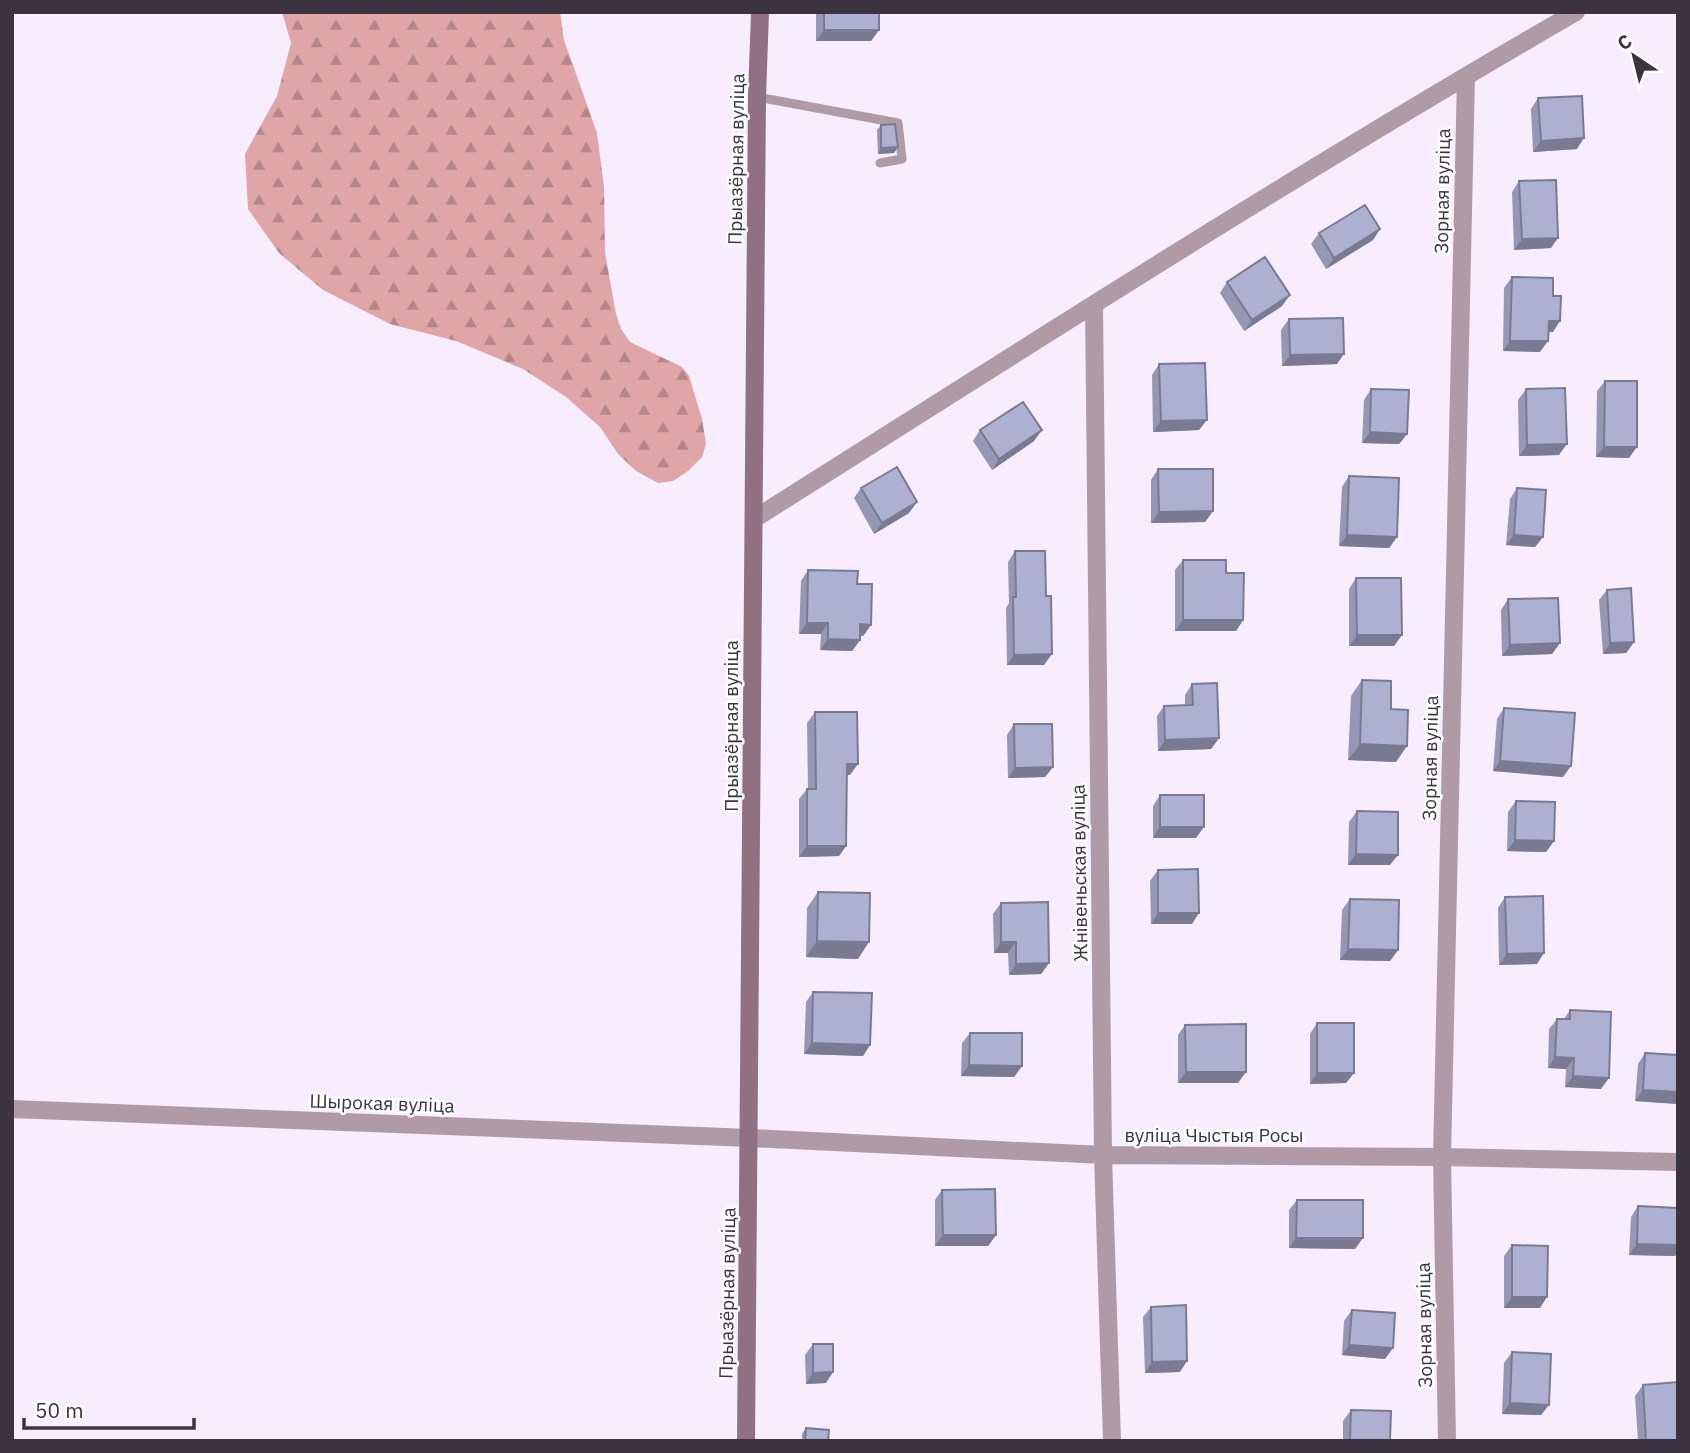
<svg xmlns="http://www.w3.org/2000/svg" width="1690" height="1453" font-family="'IBM Plex Sans',sans-serif">
	<defs>
		<pattern id="forest-firs" width="22" height="20" patternUnits="userSpaceOnUse" patternTransform="scale(1.75)"><rect width="22" height="20" fill="#dfa5a7"/><path d="M5 1l3.5 6h-7zM16 11l3.5 6h-7z" fill="#b68789"/></pattern>
	</defs>
	<rect width="100%" height="100%" fill="#f8ecff"/>
	<path fill="url(#forest-firs)" d="M282,12H560L564,40L597,133L604,187L605,253L616,314L621,329L630,342L682,367L689,376L702,419L706,444L702,457L688,471L673,481L658,483L636,471L618,454L600,427L566,397L523,369L456,341L390,324L323,290L279,253L248,209L245,154L277,96L291,43Z"/>
	<g fill="none" stroke-linecap="round" stroke-linejoin="round">
		<path stroke="#b09aa6" stroke-width="9" d="M757,97L898,123L902,159L880,163"/>
		<path stroke="#b09aa6" stroke-width="18" d="M1094,304L1103,1155L1112,1441
			M754,519C1026,347 1297,173 1576,12
			M12,1109L750,1138L1103,1155L1442,1157L1678,1162
			M1447,1441L1442,1157L1466,76"/>
		<path stroke="#907181" stroke-width="18" d="M746,1441L757,97L760,12"/>
	</g>
	<path fill="#9697b5" d="M816,12H879V30L871,41H816Z
		M1538,98L1577,149L1533,152L1531,109Z
		M881,125L898,147L894,153L878,154L877,130Z
		M1519,181L1551,248L1514,250L1512,192Z
		M1380,229L1373,240L1326,269L1311,244L1319,233Z
		M1512,277L1553,332H1548L1540,352L1503,351L1504,288Z
		M1227,282L1282,306L1244,331L1220,293Z
		M1289,319L1337,364L1282,366L1281,330Z
		M1159,364L1199,430L1153,432L1152,375Z
		M1605,381L1629,458L1596,457L1597,391Z
		M1371,389L1407,434L1399,444L1362,443L1364,400Z
		M1526,389L1559,455L1519,456L1518,400Z
		M980,430L1034,441L992,470L973,441Z
		M1158,469L1213,511L1205,522L1151,523V480Z
		M1349,476L1397,537L1389,548L1339,546L1342,487Z
		M861,488L909,513L874,534L854,498Z
		M1517,488L1543,537L1535,547L1506,545L1510,499Z
		M1015,551L1044,665H1007L1006,608L1009,603L1008,562Z
		M1183,560L1226,573L1243,620L1236,631H1175V570Z
		M808,570L857,584L871,625L863,636L860,635V640L852,651L820,650L821,634H799L801,581Z
		M1356,578L1394,646H1349V589Z
		M1607,590L1634,642L1626,653L1603,654L1599,600Z
		M1508,599L1560,643L1552,654L1502,656L1501,610Z
		M1362,680L1391,709L1396,762L1348,760L1351,696Z
		M1192,684L1219,738L1211,749L1158,751L1157,716L1164,706L1185,705V695Z
		M1504,708L1563,777L1493,771L1497,719Z
		M815,712L850,775H847L846,846L839,856L799,857V799L807,789H808L807,723Z
		M1014,724L1053,767L1045,777L1008,778L1007,735Z
		M1160,795L1196,838H1153V806Z
		M1516,801L1554,841L1546,852L1507,851L1508,812Z
		M1357,811L1390,865H1348L1349,822Z
		M1158,870L1192,924H1151L1150,881Z
		M818,892L858,959L806,957L807,908Z
		M1505,897L1537,964L1499,965L1498,908Z
		M1350,899L1398,950L1390,961L1340,960L1342,910Z
		M1001,903L1049,963L1041,974L1009,975L1008,953H994L993,914Z
		M813,992L870,1045L863,1056L804,1054L806,1002Z
		M1570,1010L1601,1089L1565,1087L1566,1069L1548,1068L1549,1029L1557,1019H1564Z
		M1317,1023L1354,1073L1346,1083L1310,1084V1034Z
		M1185,1025L1238,1083H1178V1035Z
		M970,1033L1022,1066L1014,1077L961,1076L962,1043Z
		M1645,1053L1678,1055V1104L1635,1101L1638,1064Z
		M942,1190L996,1235L988,1246H935V1200Z
		M1297,1200L1355,1249L1289,1248V1210Z
		M1638,1206L1675,1256L1629,1255L1631,1217Z
		M1512,1245L1540,1308H1504V1256Z
		M1151,1307L1180,1372L1145,1373L1143,1317Z
		M1352,1310L1385,1359L1342,1355L1344,1321Z
		M813,1344L826,1383L806,1384L805,1355Z
		M1512,1352L1541,1415L1502,1414L1504,1363Z
		M1643,1385L1678,1441H1638L1635,1396Z
		M1351,1410L1390,1441H1343V1421Z
		M806,1428L828,1441H802V1434Z"/>
	<path fill="#7a7b93" d="M824,30H879L871,41H816Z
		M1584,138L1577,149L1533,152L1541,141Z
		M898,147L894,153L878,154L881,148Z
		M1380,229L1373,240L1326,269L1334,258Z
		M1558,238L1551,248L1514,250L1522,239Z
		M1290,295L1282,306L1244,331L1252,320Z
		M1549,321H1560L1553,332L1541,331Z
		M1510,341H1548L1540,352L1503,351Z
		M1344,354L1337,364L1282,366L1290,355Z
		M1207,420L1199,430L1153,432L1161,421Z
		M1042,430L1034,441L992,470L999,459Z
		M1370,432L1407,434L1399,444L1362,443Z
		M1567,444L1559,455L1519,456L1527,445Z
		M1604,447H1637L1629,458L1596,457Z
		M917,502L909,513L874,534L882,523Z
		M1213,511L1205,522L1151,523L1159,512Z
		M1347,535L1397,537L1389,548L1339,546Z
		M1514,535L1543,537L1535,547L1506,545Z
		M1183,620H1243L1236,631H1175Z
		M807,623H828L821,634H799Z
		M860,624L871,625L863,636L853,635Z
		M1357,635H1402L1394,646H1349Z
		M828,639L860,640L852,651L820,650Z
		M1634,642L1626,653L1603,654L1610,643Z
		M1560,643L1552,654L1502,656L1510,645Z
		M1052,654L1044,665H1007L1014,655Z
		M1219,738L1211,749L1158,751L1165,740Z
		M1360,744L1407,746L1396,762L1348,760Z
		M1500,761L1571,766L1563,777L1493,771Z
		M847,764H858L850,775H839Z
		M1053,767L1045,777L1008,778L1015,768Z
		M1160,827H1204L1196,838H1153Z
		M1515,840L1554,841L1546,852L1507,851Z
		M807,846H846L839,856L799,857Z
		M1356,854L1398,855L1390,865H1348Z
		M1158,913H1199L1192,924H1151Z
		M817,941L869,942L858,959L806,957Z
		M1001,942H1016L1008,953H994Z
		M1348,949L1398,950L1390,961L1340,960Z
		M1544,953L1537,964L1499,965L1507,954Z
		M1049,963L1041,974L1009,975L1016,964Z
		M812,1043L870,1045L863,1056L804,1054Z
		M1555,1057L1574,1058L1566,1069L1548,1068Z
		M969,1065L1022,1066L1014,1077L961,1076Z
		M1186,1072H1246L1238,1083H1178Z
		M1317,1073H1354L1346,1083L1310,1084Z
		M1573,1076L1609,1078L1601,1089L1565,1087Z
		M1643,1090L1678,1092V1104L1635,1101Z
		M943,1235H996L988,1246H935Z
		M1296,1238H1363L1355,1249L1289,1248Z
		M1637,1244L1678,1245V1252L1675,1256L1629,1255Z
		M1512,1297H1547L1540,1308H1504Z
		M1349,1345L1393,1348L1385,1359L1342,1355Z
		M1187,1361L1180,1372L1145,1373L1152,1362Z
		M833,1372L826,1383L806,1384L813,1373Z
		M1510,1403L1549,1405L1541,1415L1502,1414Z"/>
	<path fill="#aeb0d2" stroke="#7a7b93" stroke-width="2" d="M824,12H879V30H824Z
		M1582,96L1584,138L1541,141L1538,98Z
		M895,124L898,147L881,148V125Z
		M1556,180L1558,238L1522,239L1519,181Z
		M1365,205L1380,229L1334,258L1319,233Z
		M1265,257L1290,295L1252,320L1227,282Z
		M1512,277L1553,278V296H1561L1560,321H1549L1548,341H1510Z
		M1343,318L1344,354L1290,355L1289,319Z
		M1205,363L1207,420L1161,421L1159,364Z
		M1605,381H1637V447H1604Z
		M1565,388L1567,444L1527,445L1526,389Z
		M1371,389L1409,390L1407,434L1370,432Z
		M1023,402L1042,430L999,459L980,430Z
		M897,467L917,502L882,523L861,488Z
		M1158,469H1213V511L1159,512Z
		M1349,476L1399,478L1397,537L1347,535Z
		M1517,488L1546,490L1543,537L1514,535Z
		M1015,551H1045L1046,596H1051L1052,654L1014,655L1013,597H1016Z
		M1183,560H1226V573H1244L1243,620H1183Z
		M808,570L858,571L857,584H872L871,625L860,624V640L828,639V623H807Z
		M1356,578H1401L1402,635H1357Z
		M1631,588L1634,642L1610,643L1607,590Z
		M1558,598L1560,643L1510,645L1508,599Z
		M1362,680L1391,681V709L1408,710L1407,746L1360,744Z
		M1217,683L1219,738L1165,740L1164,706L1193,705L1192,684Z
		M1504,708L1575,713L1571,766L1500,761Z
		M815,712H857L858,764H847L846,846H807V789H816Z
		M1014,724H1052L1053,767L1015,768Z
		M1160,795H1204V827H1160Z
		M1516,801L1555,802L1554,841L1515,840Z
		M1357,811L1398,812V855L1356,854Z
		M1198,869L1199,913H1158V870Z
		M818,892L870,893L869,942L817,941Z
		M1543,896L1544,953L1507,954L1505,897Z
		M1350,899L1399,900L1398,950L1348,949Z
		M1048,902L1049,963L1016,964V942H1001V903Z
		M813,992L872,993L870,1045L812,1043Z
		M1570,1010L1611,1012L1609,1078L1573,1076L1574,1058L1555,1057L1557,1019H1570Z
		M1317,1023H1354V1073H1317Z
		M1246,1024V1072H1186L1185,1025Z
		M970,1033H1022V1066L969,1065Z
		M1645,1053L1678,1055V1092L1643,1090Z
		M995,1189L996,1235H943L942,1190Z
		M1297,1200H1363V1238H1296Z
		M1638,1206L1678,1208V1245L1637,1244Z
		M1512,1245L1548,1246L1547,1297H1512Z
		M1186,1305L1187,1361L1152,1362L1151,1307Z
		M1352,1310L1395,1313L1393,1348L1349,1345Z
		M813,1344H833V1372L813,1373Z
		M1512,1352L1551,1354L1549,1405L1510,1403Z
		M1678,1382V1441H1646L1643,1385Z
		M1351,1410L1391,1411L1390,1441H1350Z
		M806,1428L829,1430L828,1441H805Z"/>
	<g text-anchor="middle" stroke-width="5" stroke-linejoin="round" paint-order="stroke">
		<g font-size="19" fill="#3b3340" stroke="#fefefe">
			<text transform="translate(736 159) rotate(-89)" y="7">Прыазёрная вуліца</text>
			<text transform="translate(1442 191) rotate(-89)" y="7">Зорная вуліца</text>
			<text transform="translate(731 726) rotate(-90)" y="7">Прыазёрная вуліца</text>
			<text transform="translate(1430 758) rotate(-89)" y="7">Зорная вуліца</text>
			<text transform="translate(1079 873) rotate(-91)" y="7">Жнівеньская вуліца</text>
			<text transform="translate(382 1103) rotate(2)" y="7">Шырокая вуліца</text>
			<text x="1214" y="1142">вуліца Чыстыя Росы</text>
			<text transform="translate(727 1293) rotate(-89)" y="7">Прыазёрная вуліца</text>
			<text transform="translate(1424 1325) rotate(-91)" y="7">Зорная вуліца</text>
		</g>
	</g>
	<rect width="1690" height="1453" fill="none" stroke="#3b3340" stroke-width="28"/>
	<g transform="translate(1634 56) rotate(325)" stroke="#fefefe" stroke-width="5" paint-order="stroke">
	<path d="M0-5L12 26L0 18L-12 26Z" fill="#3b3340"/>
	<text y="-10" font-size="19" font-weight="bold" text-anchor="middle" fill="#3b3340">С</text>
	</g>
	<path d="M24 1418v10h170v-10" fill="none" stroke="#3b3340" stroke-width="3.5"/>
	<text x="35" y="1418" font-size="21" fill="#3b3340" stroke="#fefefe" stroke-width="5" paint-order="stroke">50 m</text>
</svg>
